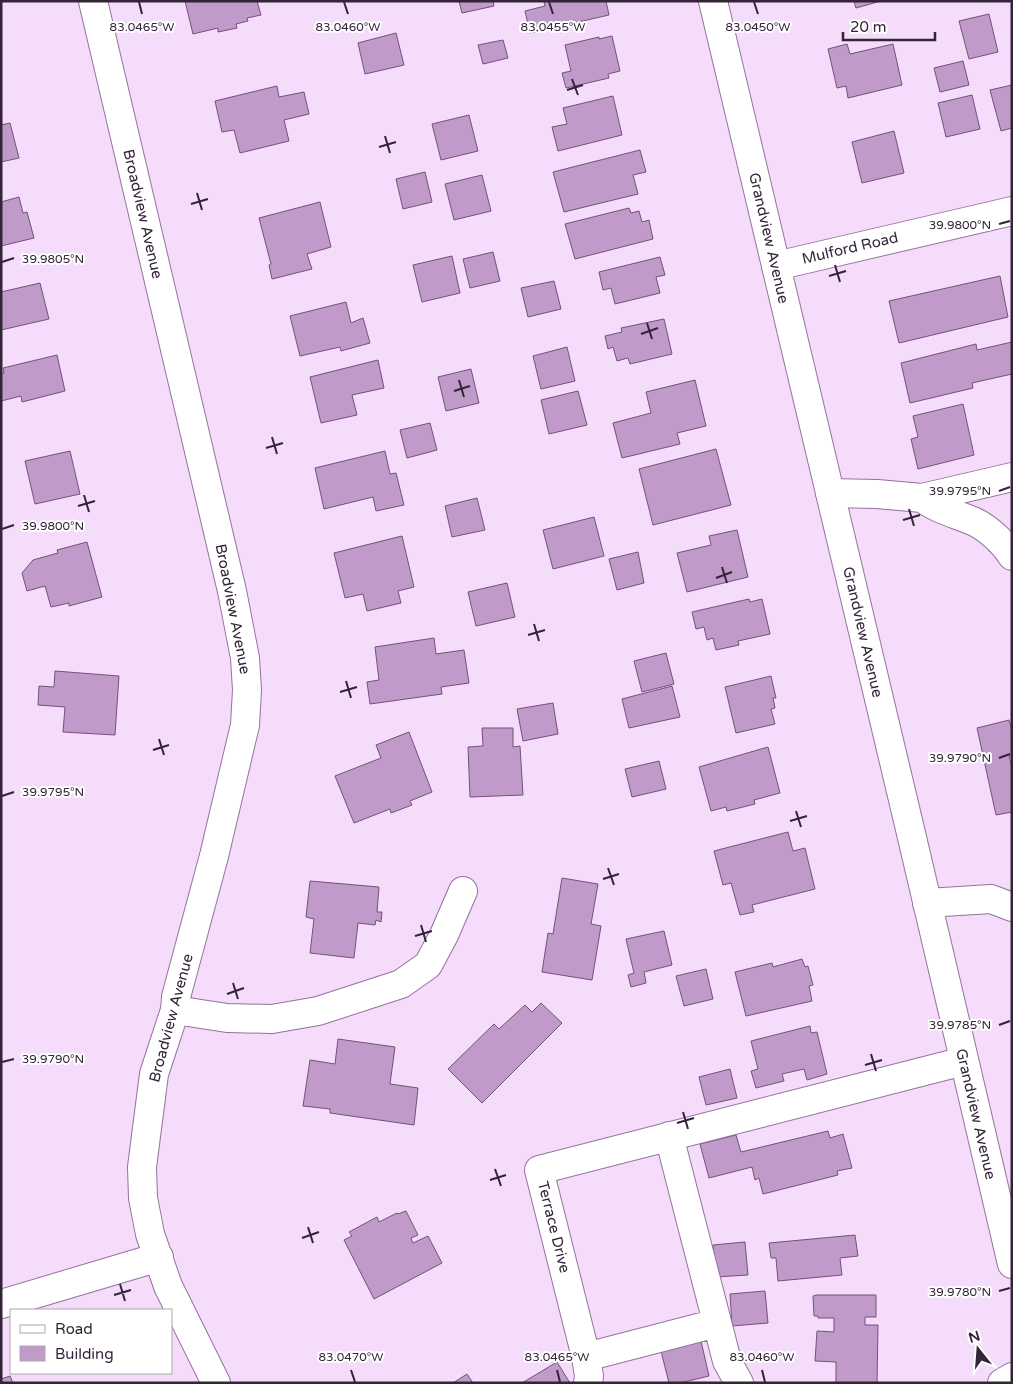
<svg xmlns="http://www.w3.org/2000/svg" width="1013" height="1384" font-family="'Varela Round',sans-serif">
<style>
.building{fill:#c09ac9;stroke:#74517c}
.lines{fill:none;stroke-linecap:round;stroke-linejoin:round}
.minor-casing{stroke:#96719e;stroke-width:30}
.major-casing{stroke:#96719e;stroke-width:30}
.minor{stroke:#fff;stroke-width:28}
.major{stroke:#fff;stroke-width:28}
.ticks{fill:none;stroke:#332437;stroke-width:2}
.labels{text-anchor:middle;stroke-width:4;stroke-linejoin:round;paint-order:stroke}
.street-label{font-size:15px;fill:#332437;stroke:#fff}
.ticks-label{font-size:12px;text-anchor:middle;fill:#332437;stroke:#fff;stroke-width:4;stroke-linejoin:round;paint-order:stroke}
</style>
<rect width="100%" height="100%" fill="#f4dcfa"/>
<path class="building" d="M185,1H257L261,15L247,18L248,21L236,24L237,28L218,32V28L193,34Z
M459,1H493L494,6L462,13Z
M544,1H606L609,15L530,33L525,11L545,6Z
M854,1H881L856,8Z
M989,14L998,52L969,59L959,21Z
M396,33L404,65L365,74L358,43Z
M612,36L620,71L608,74L609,78L566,88L562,73L571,71L565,45L599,37V39Z
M503,40L508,58L483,64L478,45Z
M847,44L850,54L893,44L902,85L848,98L846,86L837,88L828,49Z
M963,61L969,85L940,92L934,68Z
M1012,85V128L1001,131L990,90Z
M277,86L279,97L304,92L309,114L284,120L289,141L240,153L234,130L222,132L215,101Z
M972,95L980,129L946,137L938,103Z
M613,96L622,135L558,151L552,127L567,124L563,108Z
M469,115L478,151L441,160L432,124Z
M10,123L19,158L1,162V125Z
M894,131L904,173L862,183L852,142Z
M640,150L646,172L633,175L638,194L564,212L553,172Z
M425,172L432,202L403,209L396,179Z
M482,175L491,211L454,220L445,184Z
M19,197L23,213L27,212L34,238L1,246V202Z
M320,202L331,247L307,254L312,269L272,279L269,265L271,264L259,218Z
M629,208L631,213L639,211L642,222L649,220L653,239L575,259L565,224Z
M493,252L500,281L470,288L463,259Z
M452,256L460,293L422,302L413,265Z
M660,257L665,275L656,277L660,293L615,304L611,288L603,290L599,272Z
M1000,276L1008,317L899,343L889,301Z
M554,281L561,309L528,317L521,288Z
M40,283L49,319L1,330V292Z
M346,302L351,323L363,318L370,343L341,351L340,347L300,356L290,316Z
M664,319L672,354L630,364L628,358L617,361L613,347L608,349L605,336L622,332L621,328Z
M1012,342V374L972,383L973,388L910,403L901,363L976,344L977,350Z
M567,347L575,381L541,389L533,356Z
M57,355L65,391L22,402L21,396L1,401V374L4,373L3,368Z
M378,360L384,388L352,395L357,415L321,423L310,377Z
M471,369L479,403L446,411L438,377Z
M695,380L706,426L677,433L680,444L622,458L613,423L651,413L646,392Z
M578,391L587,425L549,434L541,400Z
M963,404L974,455L918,469L911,439L918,437L913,416Z
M430,423L437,450L407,458L400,430Z
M716,449L731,505L653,525L639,469Z
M70,451L80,494L35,504L25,461Z
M385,451L390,474L396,473L404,505L376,511L373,497L324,509L315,468Z
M477,498L485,530L452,537L445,506Z
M594,517L604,556L553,569L543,530Z
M737,530L748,577L687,592L677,553L711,545L709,536Z
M402,536L414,587L398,591L401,603L367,611L363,594L345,598L334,553Z
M87,542L102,597L69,606V603L51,607L45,586L27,591L22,573L33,560L58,553L57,550Z
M638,552L644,583L617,590L609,559Z
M507,583L515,617L476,626L468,592Z
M749,599L750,602L762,599L770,634L738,641L739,645L716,650L713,638L707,640L704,627L696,629L692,612Z
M434,638L436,654L464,650L469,683L441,687L442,694L370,704L367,682L379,680L375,647Z
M666,653L674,684L642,692L634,661Z
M55,671L119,676L115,735L63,732L65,707L38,705L39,686L54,687Z
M771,676L776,698H773L775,708L771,709L775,724L736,733L725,687Z
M672,686L680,717L629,728L622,699Z
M553,703L558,734L523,741L517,709Z
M1009,720L1012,731V756H1009L1012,767V812L996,815L977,728Z
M482,728H513V747L520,746L523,795L470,797L468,747L483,746Z
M409,732L432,792L410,801L412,805L391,813L390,809L354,823L335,776L381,758L376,745Z
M768,747L780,793L754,800L755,804L727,811L726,807L711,811L699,767Z
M659,761L666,789L632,797L625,769Z
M788,832L793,851L805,848L815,889L752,905L754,912L740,915L731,883L723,885L714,851Z
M562,878L598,884L591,924L601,926L592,980L542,972L548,933L553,934Z
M310,881L379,887L377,912H382L381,922L376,920L375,925L358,923L354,958L310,953L314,919L306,917Z
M664,931L672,965L644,972L646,983L631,987L628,975L634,973L626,939Z
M802,959L805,967L808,966L813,985L809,986L812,1001L746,1016L735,972L772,963L773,967Z
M706,969L713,999L684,1006L676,976Z
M541,1003L562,1023L482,1103L448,1069L494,1024L499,1029L525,1005L532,1012Z
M810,1026L811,1033L817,1032L827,1074L807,1080L804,1069L782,1074L784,1081L756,1088L751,1071L758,1069L751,1041Z
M338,1039L395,1047L390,1084L418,1088L414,1125L330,1113V1109L303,1106L310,1060L335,1064Z
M730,1069L737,1098L706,1105L699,1077Z
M828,1131L830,1138L843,1134L852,1168L837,1171L838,1175L763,1194L759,1178L755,1180L752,1167L709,1178L700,1144L736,1135L741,1152Z
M406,1211L418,1235L411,1238L413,1243L428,1236L442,1263L374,1299L344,1240L352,1236L349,1232L377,1217L379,1222L397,1213L398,1214Z
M855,1235L858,1256L840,1258L842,1275L778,1281L776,1258H771L769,1243Z
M745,1242L748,1275L716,1277L713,1245Z
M765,1291L768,1323L732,1326L730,1294Z
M817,1295H876V1317H865V1325H878L877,1383H836V1362L815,1361L817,1331L834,1332V1318H818V1316H814L813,1296Z
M701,1341L709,1376L680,1383H669L661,1351Z
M557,1362L570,1383H522Z
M467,1374L473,1383H453Z
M10,1376L13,1383H1V1379Z"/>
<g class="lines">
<defs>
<path id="minor" d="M93,1L232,591L245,658L247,690L245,725L214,856L176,997L175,1010L154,1074L142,1167L143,1198L150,1234L168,1286L216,1383
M776,266L1012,211
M830,493L877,494L922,498L1012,477
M922,498C938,510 957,514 975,522C989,529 1004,543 1012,556
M927,903L991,899L1012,907
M175,1010L227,1018L272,1019L318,1011L401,984L428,965L444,935L463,891
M669,1136L727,1361L739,1383
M1,1304L159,1257
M586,1357L717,1323
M588,1383L589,1376L586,1357L539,1170L964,1061
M1002,1383L1012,1377"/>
<path id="major" d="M713,1L910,829L1012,1264"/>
</defs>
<use href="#minor" class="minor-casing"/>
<use href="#major" class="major-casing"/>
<use href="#minor" class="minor"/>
<use href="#major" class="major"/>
</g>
<path class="ticks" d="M139,2L142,14M344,2L348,14M549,2L553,14M754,2L758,14M572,79L578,95M567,90L583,85M385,136L390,153M379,147L396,142M197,193L202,210M191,204L208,199M999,224L1010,221M2,262L14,258M835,265L840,282M829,276L846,271M647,323L652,339M641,334L658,328M459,380L464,397M454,391L470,386M272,437L277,454M266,448L283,443M999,491L1010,487M84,495L89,512M78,506L95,501M909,509L914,526M903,520L920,515M2,529L14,525M722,567L727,583M716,578L732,572M534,624L539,641M528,635L545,630M346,681L351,698M340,692L357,687M159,739L164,755M153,750L169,745M999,758L1010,754M2,796L14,792M796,811L801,827M790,821L807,816M608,868L614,885M603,879L619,874M421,925L426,942M415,936L432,931M233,983L238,999M227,994L244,988M999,1025L1010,1021M871,1054L876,1071M2,1062L14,1059M865,1065L882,1060M683,1112L688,1129M677,1123L694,1118M495,1169L501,1186M490,1180L506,1175M308,1227L313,1243M302,1238L319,1232M120,1284L125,1301M999,1291L1010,1288M114,1295L131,1290M351,1370L355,1382M557,1370L560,1382M762,1370L765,1382"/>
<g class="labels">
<g class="street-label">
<text transform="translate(143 214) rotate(77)" y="5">Broadview Avenue</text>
<text transform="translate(769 238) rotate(77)" y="5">Grandview Avenue</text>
<text transform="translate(850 248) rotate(-13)" y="5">Mulford Road</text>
<text transform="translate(233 609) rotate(79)" y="5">Broadview Avenue</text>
<text transform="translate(863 632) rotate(77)" y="5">Grandview Avenue</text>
<text transform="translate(171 1018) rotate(-75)" y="5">Broadview Avenue</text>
<text transform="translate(976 1114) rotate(77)" y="5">Grandview Avenue</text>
<text transform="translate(554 1227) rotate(76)" y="5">Terrace Drive</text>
</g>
</g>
<g class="ticks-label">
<text x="758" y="31">83.0450°W</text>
<text x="142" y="31">83.0465°W</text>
<text x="348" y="31">83.0460°W</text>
<text x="553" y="31">83.0455°W</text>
<text x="960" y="229">39.9800°N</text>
<text x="53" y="263">39.9805°N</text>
<text x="960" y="495">39.9795°N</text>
<text x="53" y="530">39.9800°N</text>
<text x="960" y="762">39.9790°N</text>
<text x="53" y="796">39.9795°N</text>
<text x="960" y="1029">39.9785°N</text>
<text x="53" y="1063">39.9790°N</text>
<text x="960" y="1296">39.9780°N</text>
<text x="351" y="1361">83.0470°W</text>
<text x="557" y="1361">83.0465°W</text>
<text x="762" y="1361">83.0460°W</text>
</g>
<rect width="1013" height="1384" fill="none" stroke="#332437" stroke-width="5"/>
<rect x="10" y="1309" width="162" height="65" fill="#ffffff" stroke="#ada7af"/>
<rect x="20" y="1325" width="25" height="8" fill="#ffffff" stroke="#ada7af"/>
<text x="55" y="1334" font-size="15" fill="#332437">Road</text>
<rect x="20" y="1346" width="25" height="15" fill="#c09ac9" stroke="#ada7af"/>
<text x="55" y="1359" font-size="15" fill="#332437">Building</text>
<g transform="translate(978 1349) rotate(343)" stroke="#ffffff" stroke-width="4" paint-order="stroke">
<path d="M0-4L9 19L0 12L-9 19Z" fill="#332437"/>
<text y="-8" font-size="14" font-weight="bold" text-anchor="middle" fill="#332437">N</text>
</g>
<path d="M843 32v8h92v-8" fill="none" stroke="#332437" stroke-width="2.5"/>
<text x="850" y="32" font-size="15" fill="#332437" stroke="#ffffff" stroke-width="4" paint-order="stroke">20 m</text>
</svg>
